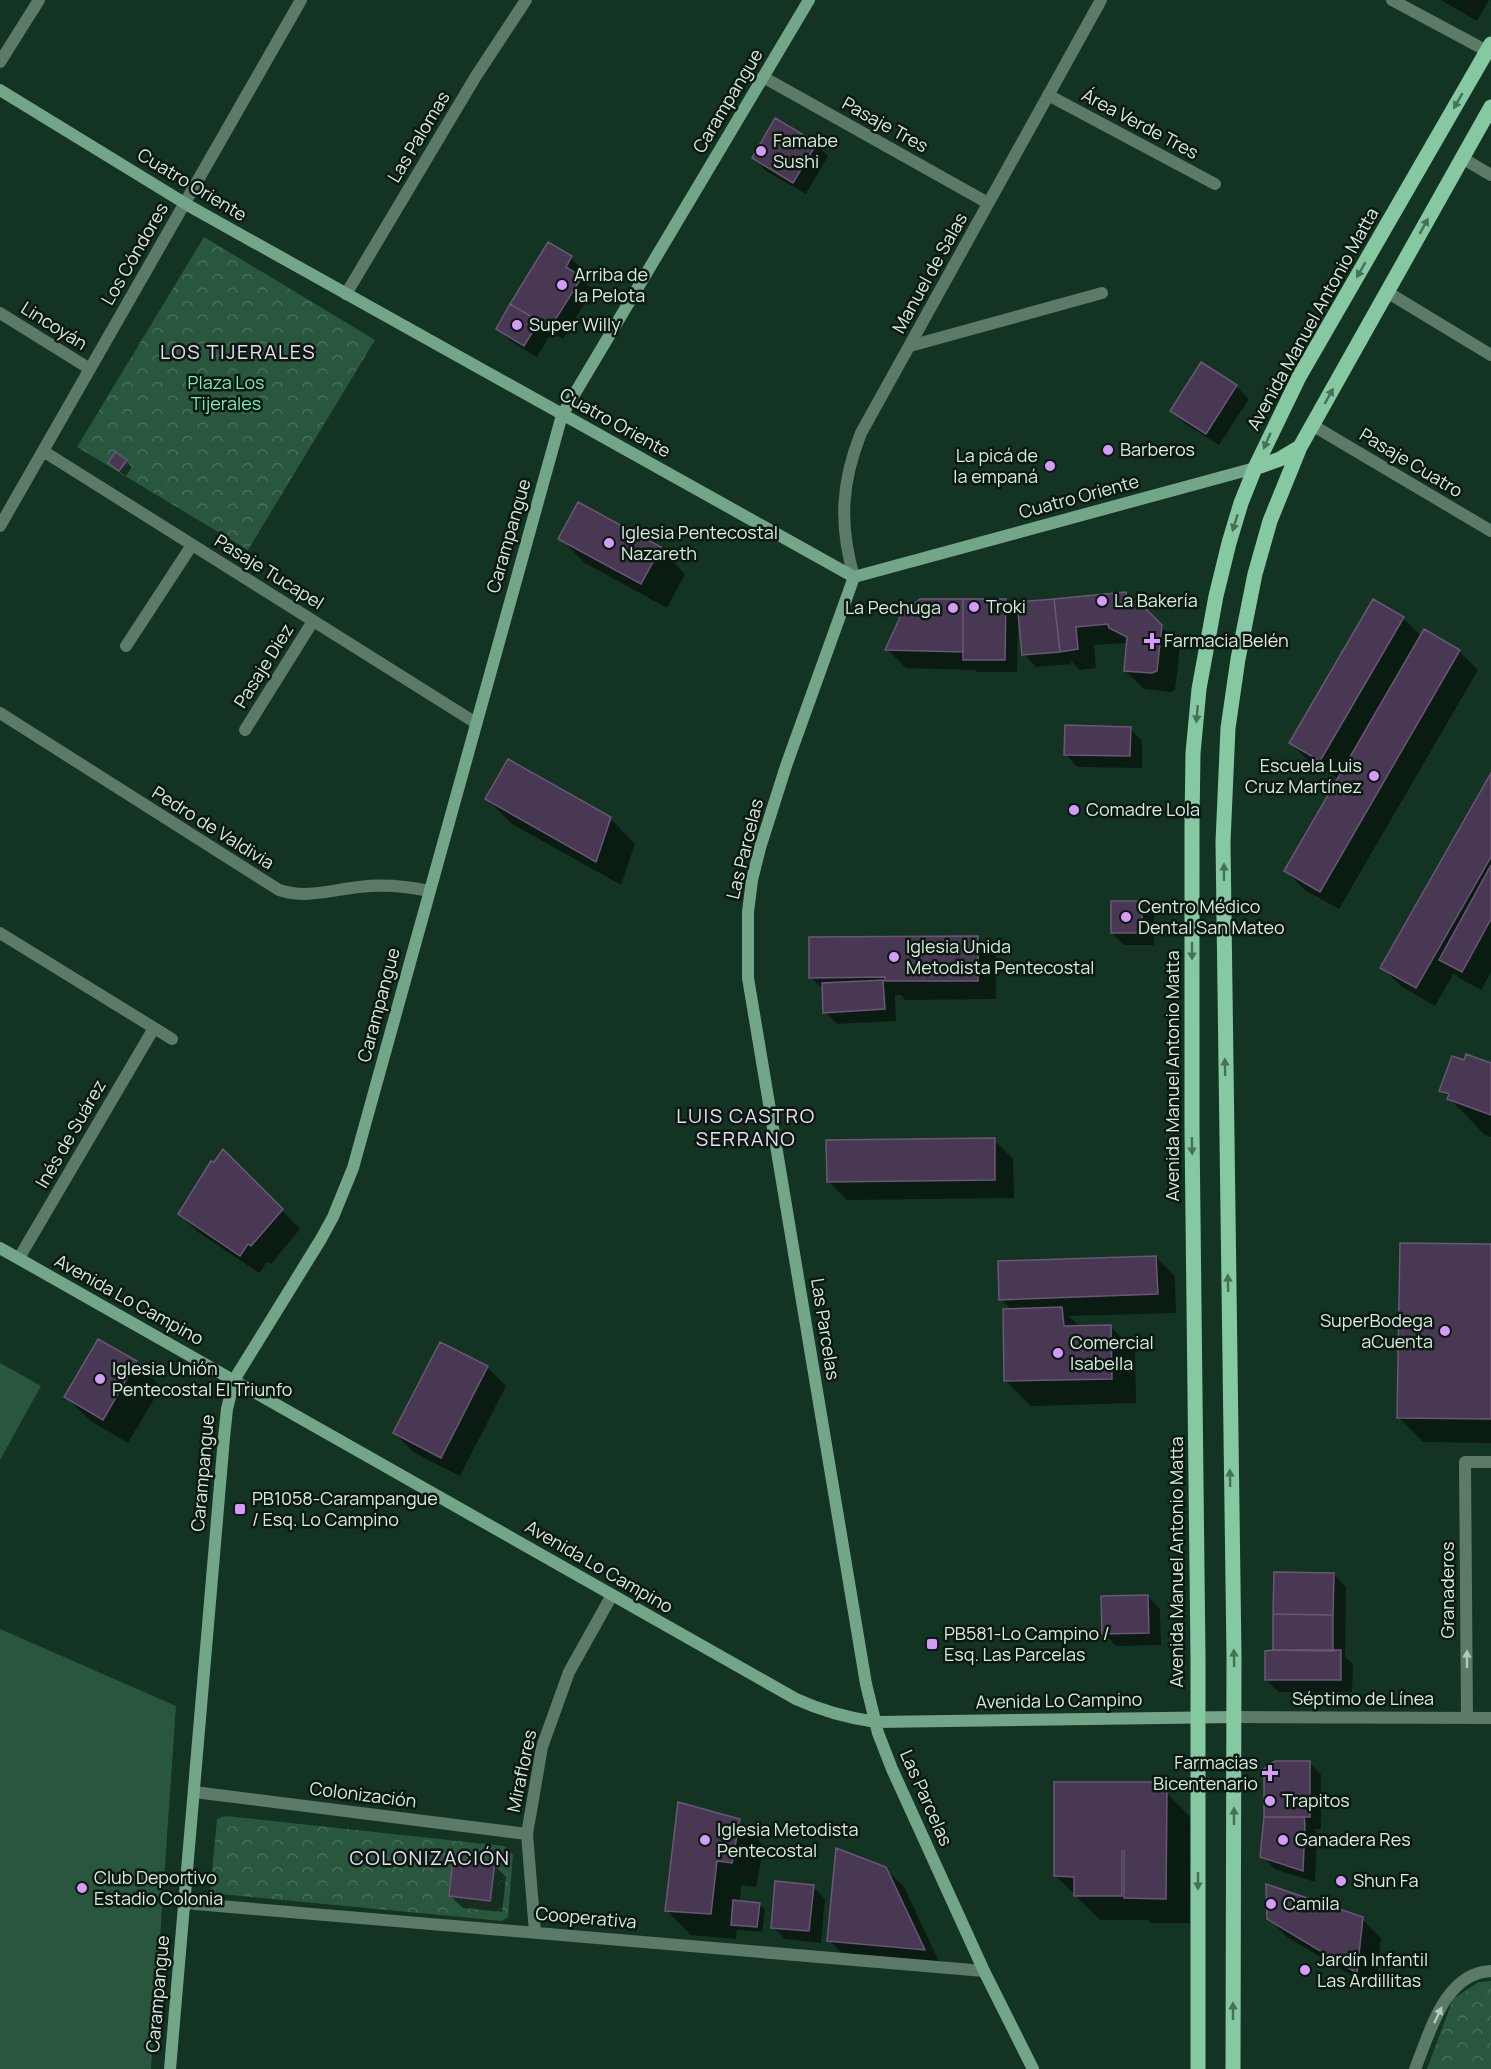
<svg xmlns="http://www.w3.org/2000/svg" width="1491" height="2069" font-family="Manrope,sans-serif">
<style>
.grass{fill:#28573e}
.forest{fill:url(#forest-crowns)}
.shadow{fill:#0007}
.building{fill:#483853;stroke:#695774;stroke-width:1.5}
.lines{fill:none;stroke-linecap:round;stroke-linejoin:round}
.street{stroke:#5b7a67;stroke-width:12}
.secondary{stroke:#73a688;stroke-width:12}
.primary{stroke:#85c8a1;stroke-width:15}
.oneway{fill:#487059}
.oneway2{fill:#b3c9bb}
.poi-dot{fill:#d69bfa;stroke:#0b1911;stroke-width:2}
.labels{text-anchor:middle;stroke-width:5;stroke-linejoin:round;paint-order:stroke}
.street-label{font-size:18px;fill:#d9ebdf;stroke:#0b1911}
.poi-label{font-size:18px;fill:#d9ebdf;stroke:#0b1911;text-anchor:start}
.park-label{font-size:18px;fill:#7debaf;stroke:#0b1911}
.neighbourhood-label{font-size:20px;letter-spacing:1.5px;fill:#ebdbf5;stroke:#0b1911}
</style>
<defs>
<pattern id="forest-crowns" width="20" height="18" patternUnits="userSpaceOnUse" patternTransform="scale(1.5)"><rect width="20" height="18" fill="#28573e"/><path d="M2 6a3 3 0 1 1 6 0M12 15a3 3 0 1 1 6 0" fill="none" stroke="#476f59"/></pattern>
</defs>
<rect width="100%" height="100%" fill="#143423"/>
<path class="grass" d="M0,1363L41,1386L0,1460Z
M0,1629L176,1706L151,2069H0Z"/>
<path class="forest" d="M204,237L375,340L248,550L77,447Z
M226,1816L504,1846L513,1855L508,1917L502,1921L210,1893L217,1819Z
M1491,1981V2069H1427L1453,1999L1479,1982Z"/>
<path class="shadow" d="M1441,0H1489L1477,21Z
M816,144L828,156L806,194L766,171L754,158Z
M571,258L583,270L579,277L593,290L563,339L552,332L537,357L510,341L498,329Z
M1202,364L1236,386L1249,399L1219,445L1184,423L1172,411Z
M126,461L132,467L126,476L115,468Z
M578,504L660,549L685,574L667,608L585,563L560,538Z
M1126,594L1135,603H1137L1180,646L1175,690L1171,692L1144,689L1125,671L1127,644L1126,643L1094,645L1096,668L1080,670L1071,661V664L1036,667L1024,654L1020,617L1018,618L1017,672H977L975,670L906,668L887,649L1005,600L1020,615Z
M1403,618L1422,637L1459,651L1478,670L1339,909L1305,890L1286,871L1339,779L1309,761L1290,743Z
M1130,728L1142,741V768L1078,767L1065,754Z
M1491,776V972L1481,990L1459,978L1454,973L1435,1006L1401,986L1382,967Z
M487,799L610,818L635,844L621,885L512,824Z
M1141,903L1154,915V945H1124L1112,933Z
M978,937L996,956V999L905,1000L901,995H895L896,1021L837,1024L825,1012L823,990L811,977Z
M1465,1062L1491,1064V1137L1485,1135L1441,1090Z
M994,1140L1013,1159L1014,1198L847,1200L828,1181Z
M223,1151L300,1229L271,1264L267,1262L259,1273L198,1232L179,1213Z
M1491,1246V1443L1423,1442L1398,1417Z
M1156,1257L1175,1276L1176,1313L1069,1316L1080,1327L1110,1326L1135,1351L1136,1403L1031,1406L1006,1381L1012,1310L1001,1299Z
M136,1362L161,1387L128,1443L91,1421L66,1397Z
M487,1367L506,1386L460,1476L413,1452L395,1433Z
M1333,1574L1346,1587L1345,1657L1353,1664L1352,1692H1279L1266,1680L1274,1652Z
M1148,1596L1160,1609L1161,1645L1116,1646L1104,1633Z
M1309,1762L1321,1775V1829H1315L1317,1836L1315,1882L1275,1869L1262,1856Z
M1157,1783L1191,1818L1190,1923H1151L1148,1920H1100L1056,1876Z
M739,1821L764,1846L756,1887L741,1885L740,1902L759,1904L765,1910L762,1932L737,1930L736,1939L691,1935L666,1910Z
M494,1865L506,1877L502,1912L463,1908L450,1896Z
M885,1868L904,1887L942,1968L848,1959L829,1940Z
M813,1887L825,1899L821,1943L785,1939L773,1927Z
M1268,1918L1362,1919L1381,1938L1376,1990L1287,1937Z"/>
<path class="building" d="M775,118L817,143L793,183L752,158Z
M548,242L572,256L566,267L582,277L550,328L510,304Z
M510,304L539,321L524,346L496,329Z
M1201,362L1237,385L1206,434L1170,411Z
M115,452L127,460L119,471L108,463Z
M578,502L661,547L641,584L558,539Z
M1126,592L1127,602L1138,601L1162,625L1157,671L1152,673L1124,671L1127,637L1109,628L1108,624L1076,627L1078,649L1060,652L1054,599Z
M920,599H963V652L885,650L902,613Z
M963,599H1006L1005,660H963Z
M1054,599L1060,652L1022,655L1017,602Z
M1373,599L1404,617L1320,761L1289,743Z
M1424,629L1460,650L1320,892L1284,871Z
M1065,725L1131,727L1130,756L1064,755Z
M508,759L611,817L596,862L485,799Z
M1491,773V857L1416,988L1380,968Z
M1491,865V919L1462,972L1439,960Z
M1111,901H1142V933H1111Z
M978,936V981H885V977L809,978V937Z
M883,980L885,1009L823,1013L822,983Z
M1466,1054L1491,1063V1115L1447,1099L1449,1094L1439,1091L1452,1056L1464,1060Z
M995,1138V1180L827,1182L826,1140Z
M223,1149L283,1209L251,1246L248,1244L240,1256L178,1214L211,1161L214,1162Z
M1400,1243L1491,1244V1419L1397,1418Z
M1156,1256L1158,1294L999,1300L998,1261Z
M1062,1307L1064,1326L1111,1325L1112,1379L1004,1381L1003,1309Z
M98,1339L137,1361L103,1420L64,1397Z
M440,1342L488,1366L441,1458L393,1433Z
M1274,1572L1334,1573L1333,1615L1273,1614Z
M1148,1595L1149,1633L1102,1634L1101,1596Z
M1273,1614L1333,1615V1651L1273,1650Z
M1273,1650H1341V1680H1265V1651Z
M1275,1761H1310V1817H1264V1769Z
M1054,1782H1158L1167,1791L1166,1899L1124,1898V1851H1122V1896H1074V1877L1054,1876Z
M678,1802L740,1819L732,1863L717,1861L711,1914L665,1911Z
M1264,1817H1304L1305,1823L1303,1871L1260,1857Z
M836,1848L886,1867L925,1950L827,1941Z
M453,1859L495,1863L490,1901L449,1896Z
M775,1881L814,1885L809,1931L771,1928Z
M1266,1884L1363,1917L1357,1973L1267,1919Z
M733,1900L760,1903L757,1927L731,1925Z"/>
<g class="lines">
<path class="street" d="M1392,0L1487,51
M0,62L39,0
M763,77L988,203
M1048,95L1215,184
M1462,158L1491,175
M1387,292L1491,355
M346,294L476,76L526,0
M0,313L90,369
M910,346L1102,293
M1312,425L1491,531
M43,451L476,723
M0,526L301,0
M854,577C839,525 841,483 861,433L1101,0
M126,646L192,545
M0,713L279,890C307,899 331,890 359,887C383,884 406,886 429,891
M245,730L313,621
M0,933L172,1039
M19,1258L154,1028
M1234,1717L1491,1718
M1467,1718L1465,1462H1491
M194,1792L527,1834
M184,1903L984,1971
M535,1932L527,1834L542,1747L569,1672L612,1595
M1415,2069C1430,2033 1444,1973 1491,1971"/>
<path class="secondary" d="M0,90L191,207L854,577L1255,468
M854,577L786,766L760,848L752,880L748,912V978L866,1684L878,1733L892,1769L984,1971L1033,2069
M0,1248L796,1699C822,1711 848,1718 876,1722L1234,1717
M170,2069L224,1438L227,1409L234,1380L321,1239L333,1217L353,1168L562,415L809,0"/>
<path class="primary" d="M1255,468L1280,459L1300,447
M1198,2069V1658L1192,1129V823L1193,753L1199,689L1216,596L1229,543L1241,503L1255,468L1299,377L1491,44
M1233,2069L1234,1657L1223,842L1228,728L1238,659L1255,574L1270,521L1300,447L1491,107"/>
</g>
<defs><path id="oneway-solid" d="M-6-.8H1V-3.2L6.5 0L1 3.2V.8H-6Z" transform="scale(1.5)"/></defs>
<g class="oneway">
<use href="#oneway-solid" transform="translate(1458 101) rotate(120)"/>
<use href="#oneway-solid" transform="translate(1424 226) rotate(-61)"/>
<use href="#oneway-solid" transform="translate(1361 270) rotate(120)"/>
<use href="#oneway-solid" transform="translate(1329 396) rotate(-61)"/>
<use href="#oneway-solid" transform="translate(1267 441) rotate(114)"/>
<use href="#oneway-solid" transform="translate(1235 523) rotate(107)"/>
<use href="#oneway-solid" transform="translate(1197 714) rotate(95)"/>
<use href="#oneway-solid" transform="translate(1224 872) rotate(-90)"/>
<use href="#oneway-solid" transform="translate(1192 951) rotate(90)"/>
<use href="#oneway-solid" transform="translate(1225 1067) rotate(-91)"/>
<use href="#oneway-solid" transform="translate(1192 1146) rotate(89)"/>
<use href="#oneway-solid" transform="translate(1228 1283) rotate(-91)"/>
<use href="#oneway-solid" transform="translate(1230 1478) rotate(-91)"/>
<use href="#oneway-solid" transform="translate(1234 1658) rotate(-91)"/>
<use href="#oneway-solid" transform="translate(1234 1816) rotate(-90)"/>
<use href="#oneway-solid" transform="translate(1198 1881) rotate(90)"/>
<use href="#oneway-solid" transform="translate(1233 2011) rotate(-90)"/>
</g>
<g class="oneway2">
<use href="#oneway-solid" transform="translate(1467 1659) rotate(-90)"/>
<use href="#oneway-solid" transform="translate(1438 2015) rotate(-65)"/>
</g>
<g class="poi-dot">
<circle cx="761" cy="151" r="6"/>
<circle cx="562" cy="285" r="6"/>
<circle cx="517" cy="325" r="6"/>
<circle cx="1108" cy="450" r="6"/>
<circle cx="1050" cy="466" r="6"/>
<circle cx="609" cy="543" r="6"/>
<circle cx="1102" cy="601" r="6"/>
<circle cx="974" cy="607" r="6"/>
<circle cx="953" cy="608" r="6"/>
<path d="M1149 632h6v6h6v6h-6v6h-6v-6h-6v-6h6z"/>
<circle cx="1374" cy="776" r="6"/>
<circle cx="1074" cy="810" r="6"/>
<circle cx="1126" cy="917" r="6"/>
<circle cx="894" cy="957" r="6"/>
<circle cx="1445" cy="1331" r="6"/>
<circle cx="1058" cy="1353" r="6"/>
<circle cx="100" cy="1379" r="6"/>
<rect x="234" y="1503" width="12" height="12" rx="3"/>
<rect x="926" y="1638" width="12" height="12" rx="3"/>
<path d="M1267 1764h6v6h6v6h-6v6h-6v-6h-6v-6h6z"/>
<circle cx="1270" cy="1801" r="6"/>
<circle cx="705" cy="1840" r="6"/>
<circle cx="1283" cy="1840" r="6"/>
<circle cx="1341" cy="1881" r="6"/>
<circle cx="82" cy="1888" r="6"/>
<circle cx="1271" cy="1904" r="6"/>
<circle cx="1305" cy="1970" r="6"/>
</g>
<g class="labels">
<g class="street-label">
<text transform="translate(728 101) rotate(-59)" y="6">Carampangue</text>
<text transform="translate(1140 124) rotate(28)" y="6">Área Verde Tres</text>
<text transform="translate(885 125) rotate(29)" y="6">Pasaje Tres</text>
<text transform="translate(419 137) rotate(-59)" y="6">Las Palomas</text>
<text transform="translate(192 185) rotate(31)" y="6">Cuatro Oriente</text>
<text transform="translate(135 254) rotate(-60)" y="6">Los Cóndores</text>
<text transform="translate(930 273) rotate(-61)" y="6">Manuel de Salas</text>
<text transform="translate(1313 319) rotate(-61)" y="6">Avenida Manuel Antonio Matta</text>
<text transform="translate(54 326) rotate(32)" y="6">Lincoyán</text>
<text transform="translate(615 423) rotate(29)" y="6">Cuatro Oriente</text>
<text transform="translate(1411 463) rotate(31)" y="6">Pasaje Cuatro</text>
<text transform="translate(1079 497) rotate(-15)" y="6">Cuatro Oriente</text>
<text transform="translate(509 536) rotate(-74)" y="6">Carampangue</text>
<text transform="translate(269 572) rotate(32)" y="6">Pasaje Tucapel</text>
<text transform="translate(264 666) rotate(-58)" y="6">Pasaje Diez</text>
<text transform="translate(213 828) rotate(32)" y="6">Pedro de Valdivia</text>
<text transform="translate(745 849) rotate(-76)" y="6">Las Parcelas</text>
<text transform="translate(379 1005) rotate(-75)" y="6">Carampangue</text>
<text transform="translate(1173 1076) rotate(-90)" y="6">Avenida Manuel Antonio Matta</text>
<text transform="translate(71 1134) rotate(-60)" y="6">Inés de Suárez</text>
<text transform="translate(129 1300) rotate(29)" y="6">Avenida Lo Campino</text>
<text transform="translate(825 1329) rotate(81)" y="6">Las Parcelas</text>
<text transform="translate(203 1473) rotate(-85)" y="6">Carampangue</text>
<text transform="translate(1177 1562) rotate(-90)" y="6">Avenida Manuel Antonio Matta</text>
<text transform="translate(599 1567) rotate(30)" y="6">Avenida Lo Campino</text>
<text transform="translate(1448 1590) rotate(-90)" y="6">Granaderos</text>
<text x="1363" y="1705">Séptimo de Línea</text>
<text transform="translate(1059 1701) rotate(-1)" y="6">Avenida Lo Campino</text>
<text transform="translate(522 1771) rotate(-78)" y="6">Miraflores</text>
<text transform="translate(363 1795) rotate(7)" y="6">Colonización</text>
<text transform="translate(926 1798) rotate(66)" y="6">Las Parcelas</text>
<text transform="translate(586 1918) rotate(5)" y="6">Cooperativa</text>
<text transform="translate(158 1994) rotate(-85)" y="6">Carampangue</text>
</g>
<g class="poi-label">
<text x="773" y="147">Famabe<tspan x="773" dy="21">Sushi</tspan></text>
<text x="574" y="281">Arriba de<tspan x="574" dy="21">la Pelota</tspan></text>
<text x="529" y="331">Super Willy</text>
<text x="1120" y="456">Barberos</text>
<text x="1038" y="462" text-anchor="end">La picá de<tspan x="1038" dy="21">la empaná</tspan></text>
<text x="621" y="539">Iglesia Pentecostal<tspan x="621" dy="21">Nazareth</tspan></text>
<text x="1114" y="607">La Bakería</text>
<text x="986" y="613">Troki</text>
<text x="941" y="614" text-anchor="end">La Pechuga</text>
<text x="1164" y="647">Farmacia Belén</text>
<text x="1362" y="772" text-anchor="end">Escuela Luis<tspan x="1362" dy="21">Cruz Martínez</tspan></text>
<text x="1086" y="816">Comadre Lola</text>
<text x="1138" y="913">Centro Médico<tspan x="1138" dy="21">Dental San Mateo</tspan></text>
<text x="906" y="953">Iglesia Unida<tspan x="906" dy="21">Metodista Pentecostal</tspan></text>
<text x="1433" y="1327" text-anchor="end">SuperBodega<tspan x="1433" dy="21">aCuenta</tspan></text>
<text x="1070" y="1349">Comercial<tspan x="1070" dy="21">Isabella</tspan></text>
<text x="112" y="1375">Iglesia Unión<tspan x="112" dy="21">Pentecostal El Triunfo</tspan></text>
<text x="252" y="1505">PB1058-Carampangue<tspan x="252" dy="21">/ Esq. Lo Campino</tspan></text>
<text x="944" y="1640">PB581-Lo Campino /<tspan x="944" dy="21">Esq. Las Parcelas</tspan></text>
<text x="1258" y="1769" text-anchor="end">Farmacias<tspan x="1258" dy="21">Bicentenario</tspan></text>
<text x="1282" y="1807">Trapitos</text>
<text x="717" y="1836">Iglesia Metodista<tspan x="717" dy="21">Pentecostal</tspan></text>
<text x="1295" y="1846">Ganadera Res</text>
<text x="94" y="1884">Club Deportivo<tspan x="94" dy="21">Estadio Colonia</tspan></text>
<text x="1353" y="1887">Shun Fa</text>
<text x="1283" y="1910">Camila</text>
<text x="1317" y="1966">Jardín Infantil<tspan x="1317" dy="21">Las Ardillitas</tspan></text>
</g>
<g class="park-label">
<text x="226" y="389">Plaza Los<tspan x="226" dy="21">Tijerales</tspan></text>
</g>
<g class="neighbourhood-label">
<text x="238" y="359">LOS TIJERALES</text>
<text x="746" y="1123">LUIS CASTRO<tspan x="746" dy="23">SERRANO</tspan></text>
<text x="430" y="1865">COLONIZACIÓN</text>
</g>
</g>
</svg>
